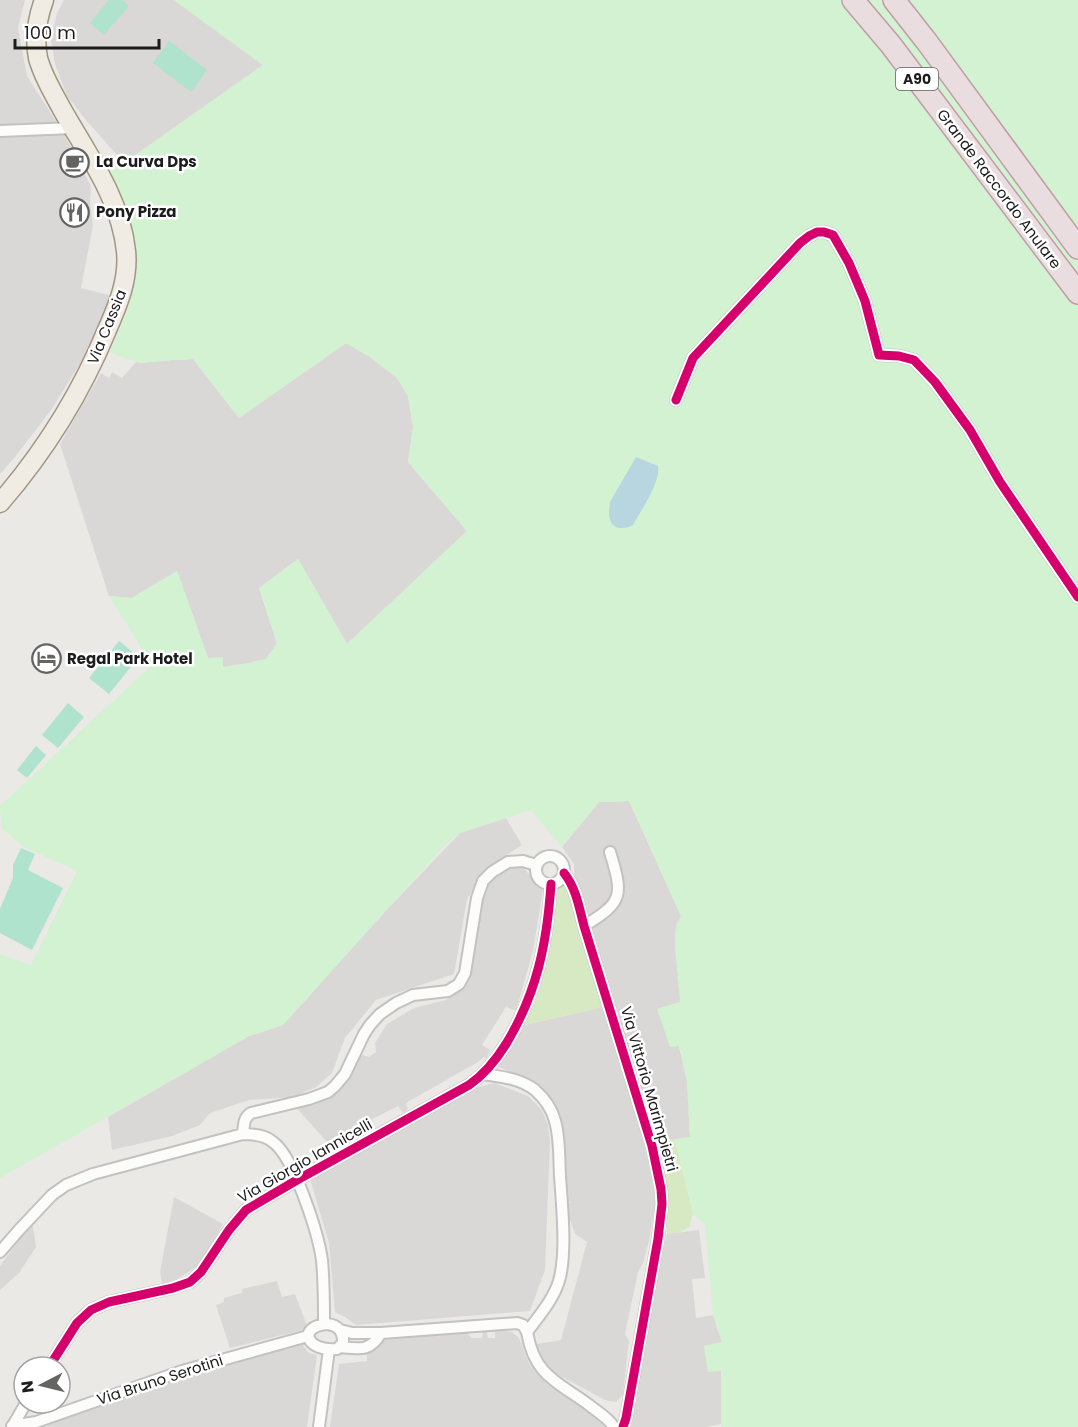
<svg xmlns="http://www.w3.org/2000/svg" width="1078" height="1427" font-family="Poppins,sans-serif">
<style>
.residential{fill:#dad8d6}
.religious{fill:#d9d8d6}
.grass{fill:#d7e9c3}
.park{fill:#d2f2d2}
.pitch{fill:#b0e3cd}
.water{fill:#b7d6df}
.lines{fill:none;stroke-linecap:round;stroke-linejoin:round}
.minor-casing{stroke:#c3c2c1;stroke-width:14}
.primary-casing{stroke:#a19681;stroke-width:21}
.motorway-casing{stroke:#c09da6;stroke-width:24}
.minor{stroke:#fcfcfb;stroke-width:10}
.primary{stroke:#f0ebe3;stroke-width:18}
.motorway{stroke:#e9dddf;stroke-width:21}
.cycleway-casing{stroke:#fff;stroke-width:13}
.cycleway{stroke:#d6006c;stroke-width:9}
.labels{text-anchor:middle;stroke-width:5;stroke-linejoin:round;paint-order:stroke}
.shield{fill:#fff;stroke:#606060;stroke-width:1.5}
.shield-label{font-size:14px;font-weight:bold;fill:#1c1c1c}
.poi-label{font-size:15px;font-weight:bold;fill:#1c1c1c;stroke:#fff;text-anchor:start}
.street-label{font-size:15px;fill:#1c1c1c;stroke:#fff}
</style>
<rect width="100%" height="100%" fill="#ebe9e5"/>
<path class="residential" d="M0,0H25L18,28L27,76L63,132L91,186L90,203L93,225L81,288L113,296L93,343L51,410L15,457L0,474Z
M64,0H174L263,65L124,163L85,119L67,96L55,64L51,40L57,13Z
M346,343L370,357L397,378L408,396L413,427L408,462L467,531L347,644L298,559L259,588L277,644L266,659L249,663L223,667L208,658L177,571L132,598L109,596L60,444L101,373L109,378L112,372L122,378L136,362L141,363L172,360L193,359L239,418Z
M629,801L681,916L676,926L675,947L681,1002L657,1009L679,1046L687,1081L690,1137L658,1142L590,928L609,918L618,907L621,897L614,876L612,893L606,907L588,917L574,875V864L562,847L599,802Z
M506,818L522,845L491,865L478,882L467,899L454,974L376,1000L345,1038L332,1073L316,1087L293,1097L249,1100L210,1113L200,1125L172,1136L112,1150L108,1117L249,1036L283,1025L380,917L460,833Z
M519,863L543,890L533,951L516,1011L506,1007L482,1045L490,1050L487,1058L484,1057L478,1062L406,1103L408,1109L403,1113L398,1106L327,1142L293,1104L314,1101L335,1093L343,1086L358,1062L359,1054L369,1057L376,1052L375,1043L387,1024L414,1008L446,1000L460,989L483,891L491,879Z
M603,1007L643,1139L656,1200L649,1241L643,1263L638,1272L625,1334L629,1341L623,1395L616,1402L605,1400L553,1372L543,1360L537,1344L561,1340L587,1242L575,1234L566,1208L570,1202L564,1193L562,1124L557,1113L544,1091L527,1079L497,1066L524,1025Z
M494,1083L528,1096L542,1110L548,1125L550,1141L545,1270L530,1311L356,1325L345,1317L335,1312L329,1243L310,1179L479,1087Z
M174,1197L223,1224L200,1264L176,1280L162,1283L160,1272Z
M699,1230L705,1278L692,1279L696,1318L713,1315L722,1342L705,1346L721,1370V1424L706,1427H631L643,1335L648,1334L647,1326L651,1291L655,1290L654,1282L667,1234Z
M277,1281L282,1297L295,1294L307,1326L302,1330L230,1348L216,1305L224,1302V1298L242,1293V1289Z
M495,1329L512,1332L519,1338L529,1364L538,1375L547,1384L597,1417L604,1427H330L339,1364L367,1361V1351L381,1338L466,1331L471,1338H482L483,1331H487L488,1338H495Z
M301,1343L309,1353L317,1355L307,1427H47L46,1421L157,1385Z"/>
<path class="religious" d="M19,37L20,84L0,85V50Z
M184,373L192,377L205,396L190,407L196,415L181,424L178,420L164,428L141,391L153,387L152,379Z
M32,1222L36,1247L19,1273L0,1290V1266Z"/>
<path class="grass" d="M564,884L568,891L603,1007L524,1025L536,999L548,955L559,885Z
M675,1140L693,1214L689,1227L681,1232L667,1234C667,1203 665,1172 657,1142Z"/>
<path class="park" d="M174,0H1078V1427H721V1371L708,1372L704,1346L722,1342L713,1315L705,1225L693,1214L675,1140L690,1137L687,1081L679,1046L670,1047L657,1009L680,1002L675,947L676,926L681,916L629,801L599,802L562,847L531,810L460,833L446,844L283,1025L249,1036L0,1178V954L31,965L77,871L24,847L1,828L0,806L152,665L109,596L132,598L177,571L208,658L223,657V667L249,663L266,659L277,643L259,588L298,559L347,644L467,531L408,462L413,427L408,396L397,378L370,357L346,343L239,418L193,359L172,360L141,363L118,356L110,352C121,327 134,300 136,272C138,237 124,199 108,169L124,163L263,65Z"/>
<path class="pitch" d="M109,0H122L129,6L104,35L90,23Z
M169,41L207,70L191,92L153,63Z
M119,641L139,657L109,694L89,678Z
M68,703L84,717L58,748L42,735Z
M36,746L46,755L27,778L17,770Z
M21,848L35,854L28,870L63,888L32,950L0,933V909L13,878V865Z"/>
<path class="water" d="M636,457L658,466C661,482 641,510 633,525C627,529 615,530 611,522C608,517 609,508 610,502Z"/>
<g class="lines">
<defs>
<path id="minor" d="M0,131L73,128
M676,400L693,358L800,243L809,236L817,232H824L833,235L849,263L865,301L879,355L899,356L914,360L935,382L970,430L1000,482L1078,597
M536 870a14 14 0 1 1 28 0a14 14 0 1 1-28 0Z
M564,873C576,888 579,907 584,926L652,1146L661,1189L662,1204L658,1239L626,1418L623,1427
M584,926C624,902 623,895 610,852
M483,1074C501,1077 520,1078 535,1090C544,1098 552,1109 555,1121C560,1138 559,1158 560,1176C562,1206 567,1253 559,1281C553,1300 539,1316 527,1332C535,1379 560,1382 593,1408C601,1414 609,1419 614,1427
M243,1134C244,1126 243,1118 251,1113L309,1099L328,1092L335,1086L345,1074L364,1034L370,1025L380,1014L396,1003L413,995L448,991L459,984L465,973L477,898L483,881L492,872L508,862L523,861L536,865
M0,1252L19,1230L52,1195L66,1185L93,1174L243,1134C254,1134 265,1135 273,1142C294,1157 318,1233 322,1260C324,1281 324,1302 324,1324
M327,1324C338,1325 344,1332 343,1343L337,1349C307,1352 296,1327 327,1324Z
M381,1333L517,1323L523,1325L527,1332
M340,1347C360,1349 370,1352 381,1333H352L340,1330
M49,1367L77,1323L91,1310L109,1302L173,1288L190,1282L201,1272L229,1230L246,1210L297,1180L469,1085C485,1074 496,1060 506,1044C537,993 547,943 551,884
M12,1426L36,1422L182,1371L308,1336
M12,1427L26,1403
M319,1427L329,1349"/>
<path id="primary" d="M0,503C45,451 81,393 107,330C118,305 129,279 126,251C121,200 88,155 63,111C54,94 43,77 38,58C34,38 37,19 44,0"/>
<path id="motorway" d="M853,0L891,45L1078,293
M894,0L927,42L1078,248"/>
</defs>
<use href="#minor" class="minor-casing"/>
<use href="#primary" class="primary-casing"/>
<use href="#motorway" class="motorway-casing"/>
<use href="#minor" class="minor"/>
<use href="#primary" class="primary"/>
<use href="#motorway" class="motorway"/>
<defs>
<path id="cycleway" d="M676,400L693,358L800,243L809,236L817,232H824L833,235L849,263L865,301L879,355L899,356L914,360L935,382L970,430L1000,482L1078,597
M564,873C576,888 579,907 584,926L652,1146L661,1189L662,1204L658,1239L626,1418L623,1427
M49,1367L77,1323L91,1310L109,1302L173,1288L190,1282L201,1272L229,1230L246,1210L297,1180L469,1085C485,1074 496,1060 506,1044C537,993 547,943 551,884"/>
</defs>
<use href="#cycleway" class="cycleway-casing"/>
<use href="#cycleway" class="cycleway"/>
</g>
<defs>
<symbol id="cafe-ring" viewBox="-11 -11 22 22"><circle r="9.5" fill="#fff" stroke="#646462" stroke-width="1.5"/><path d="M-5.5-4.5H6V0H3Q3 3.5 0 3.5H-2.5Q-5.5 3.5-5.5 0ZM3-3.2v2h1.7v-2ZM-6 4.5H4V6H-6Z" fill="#646462"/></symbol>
<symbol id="restaurant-ring" viewBox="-11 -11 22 22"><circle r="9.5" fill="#fff" stroke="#646462" stroke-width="1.5"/><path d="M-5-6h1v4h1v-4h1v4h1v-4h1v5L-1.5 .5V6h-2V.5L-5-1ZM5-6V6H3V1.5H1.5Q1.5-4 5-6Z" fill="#646462"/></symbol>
<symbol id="hotel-ring" viewBox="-11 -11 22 22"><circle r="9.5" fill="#fff" stroke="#646462" stroke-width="1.5"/><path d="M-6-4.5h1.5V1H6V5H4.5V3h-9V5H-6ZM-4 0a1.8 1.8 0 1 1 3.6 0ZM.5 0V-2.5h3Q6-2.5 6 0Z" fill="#646462"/></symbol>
</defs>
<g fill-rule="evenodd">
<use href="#cafe-ring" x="58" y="146" width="33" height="33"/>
<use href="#restaurant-ring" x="58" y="196" width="33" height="33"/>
<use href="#hotel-ring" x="30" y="642" width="33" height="33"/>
</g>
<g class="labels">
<rect class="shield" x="896" y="68" width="42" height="22" rx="4.5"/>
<g class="shield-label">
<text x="917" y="84">A90</text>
</g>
<g class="poi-label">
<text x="96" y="167">La Curva Dps</text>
<text x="96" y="217">Pony Pizza</text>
<text x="67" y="664">Regal Park Hotel</text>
</g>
<g class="street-label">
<text transform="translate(999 189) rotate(53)" y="5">Grande Raccordo Anulare</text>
<text transform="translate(107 327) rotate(-68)" y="5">Via Cassia</text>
<text transform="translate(649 1089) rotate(74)" y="5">Via Vittorio Marimpietri</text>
<text transform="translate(305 1161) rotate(-30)" y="5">Via Giorgio Iannicelli</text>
<text transform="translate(160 1380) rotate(-18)" y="5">Via Bruno Serotini</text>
</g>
</g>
<g transform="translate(42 1385) rotate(263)"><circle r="28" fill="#ffffff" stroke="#a4a4a4" stroke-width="1.5"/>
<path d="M0-4.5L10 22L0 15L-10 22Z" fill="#646462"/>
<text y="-9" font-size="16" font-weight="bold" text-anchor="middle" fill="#1c1c1c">N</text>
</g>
<path d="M15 39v9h144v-9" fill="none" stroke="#1c1c1c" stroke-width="3"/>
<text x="24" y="39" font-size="18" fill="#1c1c1c" stroke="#ffffff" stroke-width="4.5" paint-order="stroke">100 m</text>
</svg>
